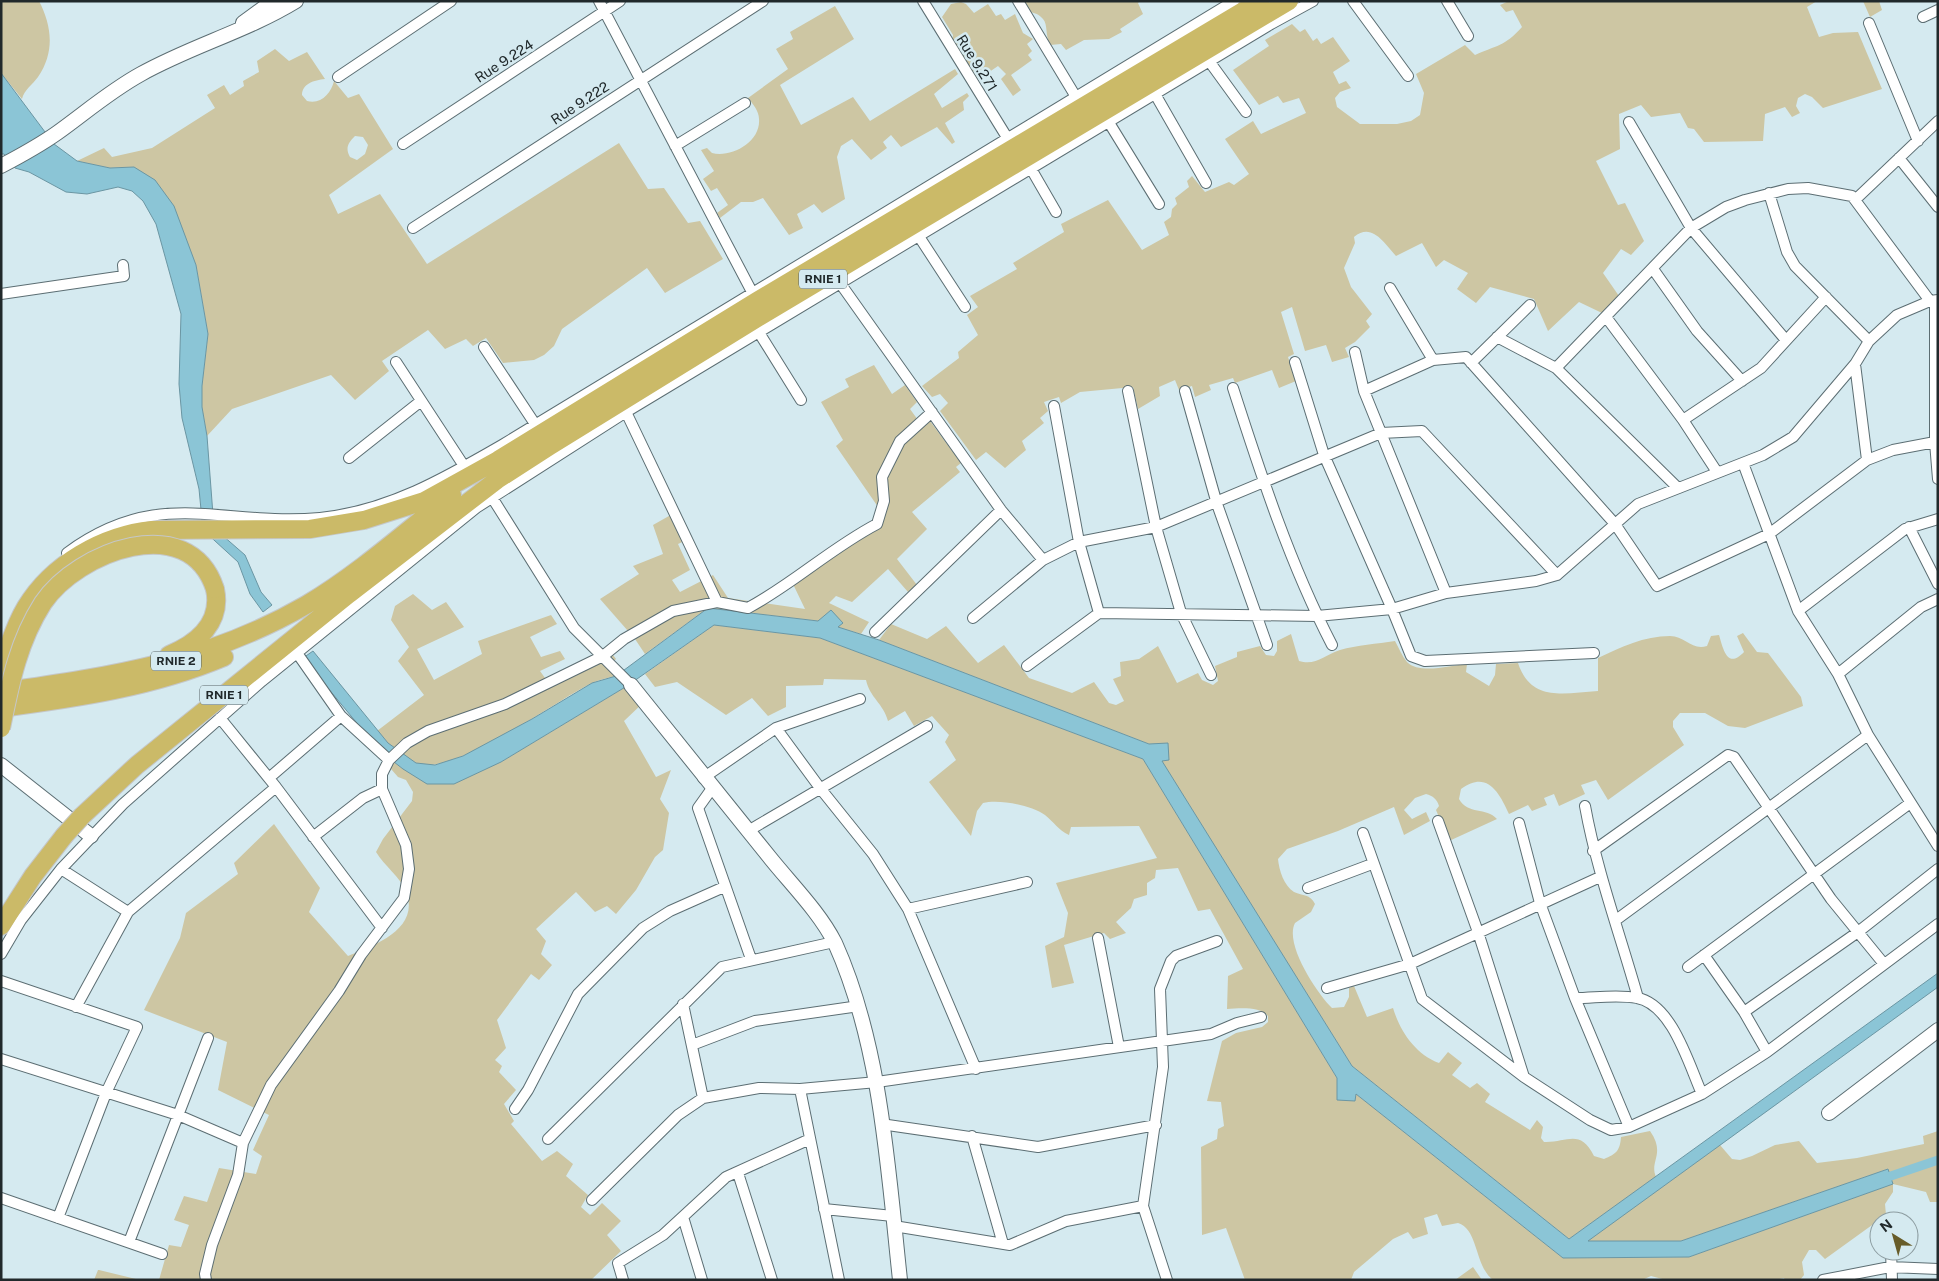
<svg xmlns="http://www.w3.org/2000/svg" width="1939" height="1281" font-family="'Public Sans',sans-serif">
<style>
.green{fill:#cdc6a3;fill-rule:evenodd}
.water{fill:#8bc5d6;stroke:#6b96a3}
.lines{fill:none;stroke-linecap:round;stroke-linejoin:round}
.canal{stroke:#8bc5d6;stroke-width:9}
.minor-casing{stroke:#5c6e73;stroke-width:12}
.tertiary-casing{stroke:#5c6e73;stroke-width:16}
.trunk-casing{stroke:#c5c7c8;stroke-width:20}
.minor{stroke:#fff;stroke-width:10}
.tertiary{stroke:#fff;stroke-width:14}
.trunk{stroke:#cbba68;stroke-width:18}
.trunk-bridge-casing{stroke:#c5c7c8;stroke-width:20;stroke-linecap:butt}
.trunk-bridge{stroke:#cbba68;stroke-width:18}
.labels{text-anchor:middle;stroke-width:5;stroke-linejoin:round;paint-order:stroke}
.shield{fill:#d5eaf0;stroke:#576366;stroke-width:1}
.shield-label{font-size:12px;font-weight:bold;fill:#21292b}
.street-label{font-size:14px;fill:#21292b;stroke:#d5eaf0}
</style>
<rect width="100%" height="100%" fill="#d5eaf0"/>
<path class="green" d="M1,1H39C52,26 55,52 38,77C33,84 24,90 22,99L1,73Z
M1023,1H1140L1138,3L1143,14L1120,29L1122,32L1109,39L1084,40L1066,50L1061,44L1050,45C1045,36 1048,24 1043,19C1034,9 1032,18 1023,1Z
M1509,1H1817L1807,7L1819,37L1833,33L1858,32L1882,89L1823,108L1812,97L1805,94L1798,98L1796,106L1800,113L1792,117L1785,107L1765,114L1763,141L1704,142L1694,129L1688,128L1680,113L1651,117L1641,105L1619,114L1620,149L1596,161L1618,205L1625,203L1644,241L1631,255L1621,249L1603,273L1619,296L1602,313L1579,302L1548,331L1534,299L1490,287L1476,303L1457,289L1468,273L1444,260L1436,267L1422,243L1396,256C1384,243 1372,222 1354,237L1355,243L1344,268L1351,287L1372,314L1366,321L1370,327L1355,342L1345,348L1349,357L1332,362L1326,345L1305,351L1292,307L1281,312L1294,354L1288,357L1296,381L1279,388L1272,370L1235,383L1233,378L1209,385L1211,390L1195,397L1192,386L1179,390L1175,380L1159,387L1160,396L1138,409L1133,387L1080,392L1061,403L1059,397L1044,402L1048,411L1040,418L1044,423L1022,441L1026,450L1005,468L986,452L976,460L940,411L948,403L940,394L932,397L922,386L959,358L958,352L978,335L967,315L978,307L970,296L1017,269L1013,263L1064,232L1061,224L1108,200L1142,250L1169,235L1164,222L1171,217L1172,209L1177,204L1175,198L1189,187L1187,181L1192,176L1205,192L1229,182L1234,185L1249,174L1225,139L1253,121L1261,134L1306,113L1299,98L1283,103L1278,96L1259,105L1233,70L1269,46L1265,40L1292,24L1300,32L1305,29L1313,41L1317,38L1321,44L1333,37L1350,61L1333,72L1339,84L1346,81L1351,88L1340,92L1335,98L1337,107L1360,124H1397L1411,121L1420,115L1424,93L1416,74L1465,45L1475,55C1497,45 1504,47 1522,27L1513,10L1506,12L1500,5Z
M1863,1H1879L1882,10L1870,17Z
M961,2L966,4L974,13L988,4L996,16L1001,14L1005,20L1015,14L1023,33L1033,39L1027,44L1032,51L1028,55L1032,60L1011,75L1021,90L1013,96L1001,79L1006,74L998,66L976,81L952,43L953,35L942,17L951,4Z
M835,6L854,39L780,85L801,125L853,97L870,121L955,69L958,74L934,94L942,108L967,93L969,96L963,102L964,110L945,123L955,142L952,144L937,127L901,147L891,135L883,142L887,148L871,160L852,139L841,146L837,157L845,199L822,213L814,204L797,214L803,228L789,235L763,198L753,202H741L720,218L717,213L728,205L717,188L711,191L703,179L714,171L701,150L707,148L712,153C731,158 761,142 759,119C759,111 753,104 748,98L788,69L776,49L793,39L790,32Z
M275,49L289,61L307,52L325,79C314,80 302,84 302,95L307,101C321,105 331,93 334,81L348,98L359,94L393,149L329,195L338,214L380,194L427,264L619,143L648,189L664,188L688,223L700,221L723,259L665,293L647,268L562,329L554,346L544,355L534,360L503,363L486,338L473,346L466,339L445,349L428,330L382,361L389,371L355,400L331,375L232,409L207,436L202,408V386L208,334L196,265L134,167L110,168L77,161L104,148L112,157L152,148L215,108L207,95L224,85L230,95L244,86L243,81L259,72L257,61ZM355,136L363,137L368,145L365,154L357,160L350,157C345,148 348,143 355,136Z
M874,365L892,394L905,385L917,402L910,409L923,427L930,421L961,463L956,467L960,472L912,512L927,529L897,559L917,585L908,592L888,569L852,602L836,596L829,603L869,622L861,634L818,621L708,608L645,654L635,639L600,599L639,574L633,566L663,554L653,525L676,512L691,538L678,544L690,570L672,580L680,592L713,575L728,598L805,609L792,582L885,517L836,446L843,440L821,402L849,387L845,379Z
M413,594L432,610L446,602L464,627L417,649L434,680L482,654L478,641L551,615L557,624L530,637L541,657L560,651L565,659L540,671L545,678L569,672L573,676L613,655L616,659L607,668L616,676C607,678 598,680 590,684C555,701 451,779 415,763C401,757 387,743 377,731L424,695L398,661L409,647L391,620L395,606Z
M891,624L927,639L946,626L978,663L1004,645L1029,678L1072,693L1094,682L1109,703L1116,705L1124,701L1113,679L1121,676L1120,662L1139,659L1158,646L1177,683L1198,673L1202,680L1213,685L1218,681L1215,666L1237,657V652L1260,646L1266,655L1274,656L1277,651V641L1291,634L1299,661C1316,666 1324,655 1340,650C1357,645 1377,644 1395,641C1399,648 1402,656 1407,662C1420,675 1451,665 1467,664L1466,672L1489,686L1495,675L1496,664L1518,663C1531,703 1565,693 1598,691V658C1621,647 1644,636 1670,636C1685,636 1692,651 1707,646L1711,636L1719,635C1723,648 1727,670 1744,652L1737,636L1743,633L1757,652L1768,653L1801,697L1803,706L1745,728L1728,726L1705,713H1680L1673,721V727L1684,745L1608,800L1596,780L1581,785L1585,794L1559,806L1554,794L1544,798L1547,805L1532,811L1528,805L1509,814C1499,792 1487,770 1461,789L1459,799C1468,815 1486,807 1497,819L1449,841L1436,810L1439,806C1437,799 1433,796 1426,794L1415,798L1404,810L1412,819L1426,812L1430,821L1404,835L1394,807L1338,831L1287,849L1278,859C1279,870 1284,886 1294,892C1303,896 1310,894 1315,904L1311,912L1295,923C1284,944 1317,993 1332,1008L1344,1007L1349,997V988L1354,986L1367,1017L1393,1008C1400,1031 1415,1054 1439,1063L1448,1052L1462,1063L1452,1075L1470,1088L1477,1083L1490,1094L1485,1102L1530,1130L1537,1120L1543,1127L1541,1138L1544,1142C1567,1143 1580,1128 1594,1156L1604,1159C1616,1154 1620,1151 1621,1137L1650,1131C1666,1154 1649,1161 1656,1177L1569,1239L1352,1066L1161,760L1168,744H1149L879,640Z
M714,625L820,638L1143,759L1337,1078V1100L1356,1094L1563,1258L1689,1257L1893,1184L1888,1169L1681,1241H1587L1720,1145L1732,1159L1740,1160L1752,1156L1775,1145L1799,1141L1817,1163L1857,1158L1924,1144L1923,1136L1938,1131V1202H1930L1926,1192L1893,1184V1192L1885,1204L1886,1215L1825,1259L1816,1250H1809L1802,1262L1804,1275L1800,1280H1785L1784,1278L1775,1280H1666L1651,1276L1642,1280H1493C1474,1265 1479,1230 1458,1223L1442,1226L1437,1214L1424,1218L1428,1234L1413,1239L1408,1232L1393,1239L1354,1272L1351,1280H1245L1226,1228L1202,1235L1201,1147L1217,1139L1218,1129L1224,1126L1221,1102L1207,1101L1222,1041L1236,1033L1262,1027L1268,1022V1016C1260,1006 1239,1008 1227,1009L1228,976L1243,969L1210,909L1198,911L1178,868L1156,870L1155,878L1147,883V895L1134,899L1131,908L1116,922L1126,933L1110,939L1104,933L1064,945L1074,983L1052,988L1045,946L1064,937L1068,913L1056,883L1157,858L1139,826L1071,827L1069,835C1058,830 1054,822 1045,815C1031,805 999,799 983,803L977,811L971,836L929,782L956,760L945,742L949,735L932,716L914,726L905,711L888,721C883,703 870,698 866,680L824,679L823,685L786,686V707L768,716L752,698L726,715L677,682L655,687L645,674Z
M627,686L644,702L624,721L656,777L671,770L660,799L669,813L663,850L655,857L636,890L616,914L607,906L595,912L576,892L536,929L546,941L541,954L552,965L539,980L531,974L497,1020L506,1048L495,1060L502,1066L499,1072L516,1090L504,1104L514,1121L511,1124L542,1161L557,1151L573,1164L566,1176L588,1195L581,1207L590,1215L602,1203L621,1221L607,1235L621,1251L591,1280H159L169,1245L181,1247L189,1225L174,1220L184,1196L207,1202L219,1168L256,1174L262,1156L253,1150L269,1115L218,1090L227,1042L144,1010L180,938L186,913L238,874L234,863L274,824L320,888L309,912L348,956C373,946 421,929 406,892C401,877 384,866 376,852L383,839L412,801L413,792L406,780L398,777L378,754L380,751L403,769L501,762Z
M1473,1267L1482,1280H1455Z
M98,1270H99L140,1280H94Z"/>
<path class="water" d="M1,73L54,144L77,161L110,168L134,167L155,180L174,206L196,265L208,334L202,386V407L207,436L214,528L245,555L261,592L272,605L263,612L250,594L238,562L203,530L199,489L182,418L179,384L181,314L156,224L143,201L132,191L118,187L87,194L66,192L29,172L15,168L4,154H1Z
M708,608L818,621L831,610L843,623L838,627L879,640L1149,744L1168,743L1169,760L1162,761L1352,1066L1569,1239L1938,973V987L1588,1241H1681L1888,1169L1893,1184L1689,1257L1563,1258L1356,1094L1355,1101L1337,1100V1078L1143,759L820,638L714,625L627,686L501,762L454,784H427L403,769L380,751L303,658L313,651L388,743L416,763L435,765L463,756L532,719L592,683L616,676Z"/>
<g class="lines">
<path class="canal" d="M1879,1180L1938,1160"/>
<defs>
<path id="minor" d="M599,1L752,292
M923,1L1008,139
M1018,1L1076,97
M1353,1L1408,76
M1447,1L1468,36
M1923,17L1938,10
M1869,23L1918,141
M1209,61L1246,112
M338,77L451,1
M1155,94L1206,183
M1108,121L1159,204
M1629,122L1691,228L1785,339
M403,144L620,1
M675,146L745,103
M1899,158L1938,207
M1030,167L1056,212
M1769,193L1787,252L1795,266L1869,341
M1855,200L1938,121
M413,228L763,1
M918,235L965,307
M1653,269L1697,331L1742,381
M840,283L1001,510L1043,560
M1390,288L1433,360
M1,294L124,276L123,265
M1935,301V442L1938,479
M1606,317L1683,420L1717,472
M758,331L801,400
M1497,337L1556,368L1678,488
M484,347L535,424
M1355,352L1364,391L1446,593
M396,362L464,466
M1295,362L1324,455L1392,609L1411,656L1425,661L1594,653
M1471,363L1530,305
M1855,364L1867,460
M1556,368L1691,228L1726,207L1745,200L1788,189L1808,188L1852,196L1930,301
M1233,388C1261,475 1290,564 1332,645
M1128,391L1156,527L1181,613L1211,675
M1185,391L1217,504L1267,645
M1364,391L1433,360L1466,357L1615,524L1657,586L1769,534L1867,460L1893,450L1935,442
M1054,406L1079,542L1099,613
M626,412L717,602
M1683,420L1761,368L1826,297
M349,458L421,401
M1743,463L1798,611L1838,674L1868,735L1938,846
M493,499L574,628L631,685
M1909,527L1938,584
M67,553C160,485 221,527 320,518C388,511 445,478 502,445L1234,1
M1798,611L1905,529L1938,519
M973,618L1043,560L1079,542L1156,527L1381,433L1422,431L1557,575
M875,632L1001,510
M297,653L341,716L389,760
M1027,666L1099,613L1317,616L1392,609L1446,593L1536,581L1557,575L1638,504L1763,455L1793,437L1855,364L1869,341L1897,315L1930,301L1938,300
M1838,674L1921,607L1938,599
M220,718L276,787L382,928
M776,728L820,788L873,854L908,909L976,1069
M269,778L341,716
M703,778L776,728L860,699
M713,787L698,808L751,959
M1585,806C1597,872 1620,934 1638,998
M1438,821L1478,932L1524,1077
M1519,823L1540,903L1575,998L1629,1127
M748,831L927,726
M1363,833L1422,999L1524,1077L1590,1120L1611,1130L1629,1127L1702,1094L1767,1052L1938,924
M313,837L363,798L382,789
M1593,851L1728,755L1734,757L1831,899L1884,964
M61,869L128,912
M1308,888L1372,864
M908,909L1027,882
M1616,920L1868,735
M1098,938L1119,1047
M1,954L21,920L61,869L123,804L262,681L476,508L626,412L1271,24L1313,1
M1704,955L1744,1012L1767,1052
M1688,967L1909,804
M1,981L137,1027L106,1093L58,1218
M1327,988L1410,964L1600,877
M1575,998C1594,998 1618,994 1637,998C1672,1004 1689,1065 1702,1094
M683,1004L703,1098
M76,1007L128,912L276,787
M1744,1012L1858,932L1938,869
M692,1045L755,1021L859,1006
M1,1059L178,1115L243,1143
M800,1089L839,1280
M515,1109L528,1090L578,994L643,928L670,911L724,887
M881,1124L1038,1147L1156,1125
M972,1136L1003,1244
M548,1139L722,967L834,942
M738,1173L772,1280
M1,1198L162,1254
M592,1200L678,1115L703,1098L759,1088L800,1089L877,1082L1211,1034L1237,1023L1261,1017
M824,1209L893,1216
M683,1217L702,1280
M894,1226L1010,1245L1066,1221L1143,1206
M129,1242L208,1038
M1891,1251L1892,1280
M206,1280L205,1274L212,1245L238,1175L243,1143L271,1085L339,991L361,955L404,898L409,869L406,845L382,789V774L389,760L407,743L428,731L505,704L603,656L624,639L673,611L717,602L748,608C793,584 831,548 877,524L884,501L882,477L900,441L932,412
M623,1280L618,1263L663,1235L726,1177L810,1139
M1167,1280L1143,1206L1163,1067L1160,989L1171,961L1176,956L1217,941
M1823,1280L1890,1267L1938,1269"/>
<path id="tertiary" d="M243,23L273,1
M1,166C20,156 40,145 57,133C85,113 110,91 141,74C191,46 247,31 296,1
M631,685C677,743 724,801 771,859C792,885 820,913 835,943C881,1045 888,1169 900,1280
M1,765L91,836
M1829,1113L1938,1030"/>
<path id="trunk" d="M169,655C198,643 222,622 215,589
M1,671C7,650 14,627 26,607C52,564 103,535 152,530L310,529L364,520L424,501L498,460L757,301L1260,1
M1,692C112,676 207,662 306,605C358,574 404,533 452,495
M1,708C77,698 153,687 224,657
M82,816L137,765L349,594L497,480L550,446L764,314L1289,1
M1,926L33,876L64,836"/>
</defs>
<use href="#minor" class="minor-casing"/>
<use href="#tertiary" class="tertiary-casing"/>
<use href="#trunk" class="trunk-casing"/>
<use href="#minor" class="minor"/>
<use href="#tertiary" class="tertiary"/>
<use href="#trunk" class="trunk"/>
<defs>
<path id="trunk-bridge" d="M1,728C10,684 18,642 43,603C77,552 189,509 215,589
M64,836L82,816"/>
</defs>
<use href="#trunk-bridge" class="trunk-bridge-casing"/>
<use href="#trunk-bridge" class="trunk-bridge"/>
</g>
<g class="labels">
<g class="shield">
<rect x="799" y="269.5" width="48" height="19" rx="4"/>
<rect x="151" y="651.5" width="50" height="19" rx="4"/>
<rect x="200" y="685.5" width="48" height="19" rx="4"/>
</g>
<g class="shield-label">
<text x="823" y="283">RNIE 1</text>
<text x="176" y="665">RNIE 2</text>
<text x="224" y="699">RNIE 1</text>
</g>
<g class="street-label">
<text transform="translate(504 61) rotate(-33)" y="5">Rue 9.224</text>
<text transform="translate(977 63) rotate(58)" y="5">Rue 9.271</text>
<text transform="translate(580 103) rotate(-33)" y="5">Rue 9.222</text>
</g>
</g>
<rect width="1939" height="1281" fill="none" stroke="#21292b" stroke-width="5"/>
<g transform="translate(1894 1236) rotate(323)"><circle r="24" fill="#d5eaf0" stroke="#8d9da1"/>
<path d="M0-4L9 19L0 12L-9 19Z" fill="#675c29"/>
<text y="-8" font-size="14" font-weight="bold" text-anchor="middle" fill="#21292b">N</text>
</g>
</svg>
